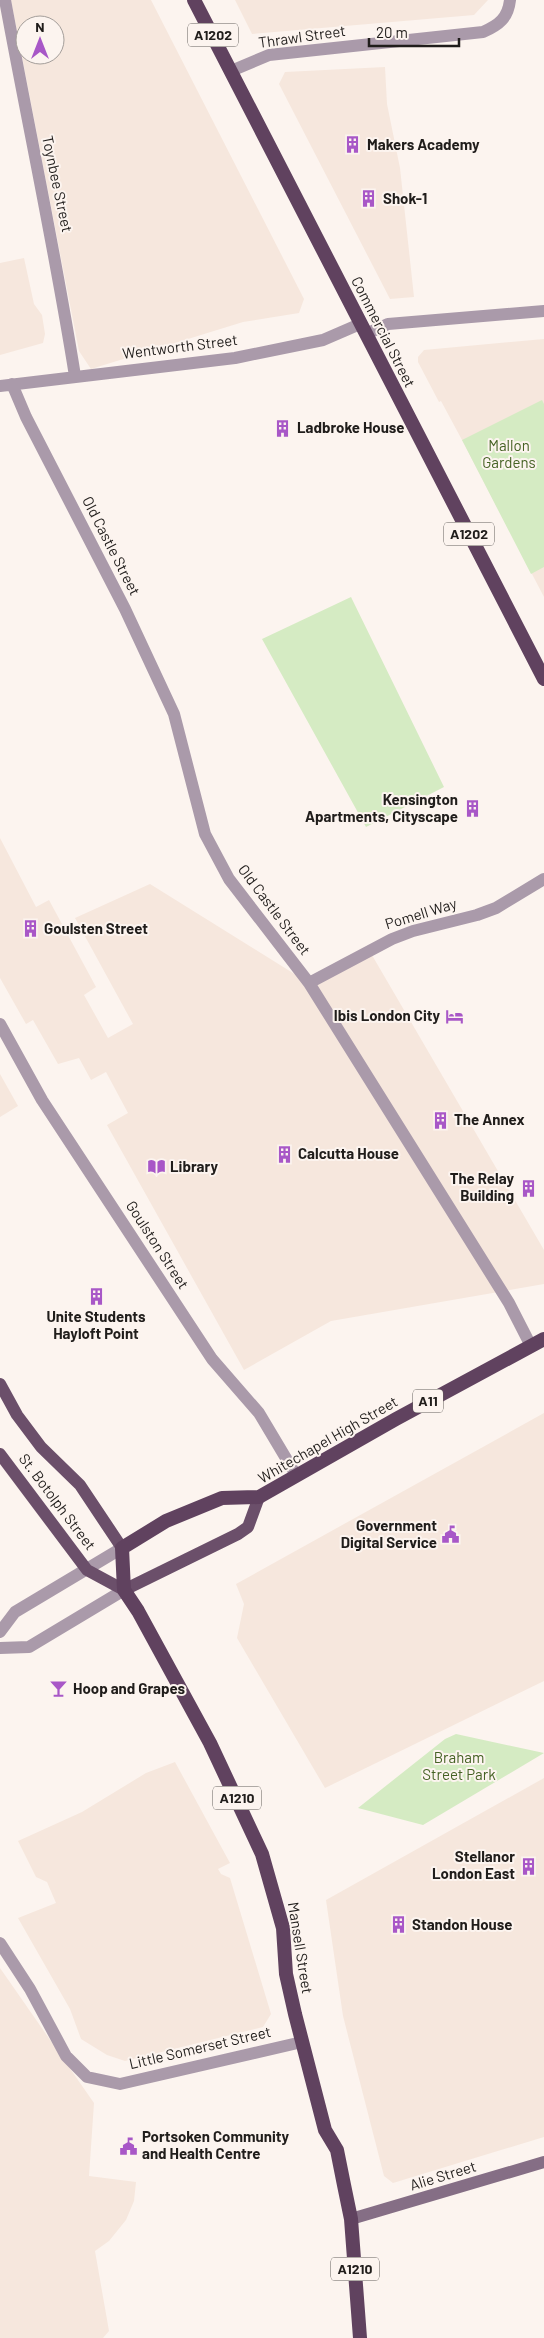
<svg xmlns="http://www.w3.org/2000/svg" width="544" height="2338" font-family="Barlow,sans-serif">
<style>
.built{fill:#f6e7dd;fill-rule:evenodd}
.green{fill:#d5ebc3}
.lines{fill:none;stroke-linecap:round;stroke-linejoin:round}
.minor{stroke:#aa9aaa;stroke-width:12}
.tertiary{stroke:#aa9aaa;stroke-width:12}
.secondary{stroke:#856e85;stroke-width:12}
.primary{stroke:#6b4f6a;stroke-width:12}
.trunk{stroke:#60425f;stroke-width:14}
.labels{text-anchor:middle;stroke-width:4;stroke-linejoin:round;paint-order:stroke}
.shield{fill:#fcf4ef;stroke:#625e5b;stroke-width:1}
.shield-label{font-size:14px;font-weight:bold;fill:#201d1b}
.street-label{font-size:15px;fill:#201d1b;stroke:#fcf4ef}
.poi-label{font-size:15px;font-weight:bold;fill:#201d1b;stroke:#fcf4ef;text-anchor:start}
.park-label{font-size:15px;fill:#456224;stroke:#fcf4ef}
</style>
<rect width="100%" height="100%" fill="#fcf4ef"/>
<path class="built" d="M11,0H151L304,299L299,313L243,322L91,369L79,351ZM25,25H55V55H25Z
M235,0H488L474,15L252,34Z
M385,67L387,104L400,168L414,297L390,299L279,84L285,72Z
M24,258L34,304L42,315L45,334L43,343L0,355V263Z
M544,339V597L462,440L441,401L439,402L418,362V357L424,350Z
M0,838L36,907L49,900L96,987L84,995L108,1038L133,1024L75,918L150,884L309,983L369,950L544,1250V1284L331,1321L244,1370L107,1125L128,1113L106,1072L91,1080L79,1058L58,1064L33,1020L26,1024L0,978Z
M0,1074L18,1106L0,1117Z
M544,1413V1681L325,1788L237,1638L244,1604L236,1584Z
M175,1762L230,1863L218,1869L221,1874L230,1878L271,2014L263,2027L125,2061L107,2055L81,2039L70,2009L18,1918L56,1903L47,1882L36,1877L18,1841L82,1812L146,1773Z
M544,1778V2137L393,2183L384,2176L343,2016L326,1900Z
M0,1968L94,2103L89,2176L136,2182L134,2201L126,2220L109,2241L95,2251L109,2331L103,2338H0Z"/>
<path class="green" d="M542,400L544,404V567L531,574L462,440Z
M351,597L444,787L366,827L262,639Z
M456,1734L544,1753L423,1825L358,1808L445,1739Z"/>
<g class="lines">
<path class="minor" d="M5,0C28,125 55,250 75,376
M231,71L269,55L483,32C499,25 508,18 510,0
M366,334L388,324L544,311
M12,384L26,417L125,609L174,714L205,834L229,879L309,983L509,1303L531,1346
M0,386L235,358L323,340L360,324
M309,983L392,939L413,931L477,915L496,908L544,879
M0,1024L42,1100L212,1359L259,1413L296,1475
M0,1943L30,1989L66,2056L87,2077L120,2084L302,2042"/>
<path class="tertiary" d="M0,1632L15,1612L122,1548
M0,1648L29,1647L124,1590"/>
<path class="secondary" d="M351,2219L544,2162"/>
<path class="primary" d="M0,1384L17,1415L41,1447L80,1485L122,1548
M0,1454L87,1570L124,1590L238,1534L248,1527L259,1497"/>
<path class="trunk" d="M194,0L544,679
M360,2338L351,2219L344,2185L337,2150L325,2130L295,2014L286,1974L283,1928L262,1854L210,1743L138,1611L124,1590L122,1548L166,1521L222,1498L259,1497L396,1419L544,1339"/>
</g>
<defs>
<symbol id="building-bare" viewBox="-9 -9 18 18"><path d="M-4-6H4V6H1V3H-1V6H-4ZM-2.5-4.3h1.7v1.8h-1.7ZM.8-4.3h1.7v1.8H.8ZM-2.5-1h1.7V.8h-1.7ZM.8-1h1.7V.8H.8Z" fill="#a857c7" stroke="#fcf4ef" stroke-width="2.5" paint-order="stroke"/></symbol>
<symbol id="hotel-bare" viewBox="-9 -9 18 18"><path d="M-6-4.5h1.5V1H6V5H4.5V3h-9V5H-6ZM-4 0a1.8 1.8 0 1 1 3.6 0ZM.5 0V-2.5h3Q6-2.5 6 0Z" fill="#a857c7" stroke="#fcf4ef" stroke-width="2.5" paint-order="stroke"/></symbol>
<symbol id="library-bare" viewBox="-9 -9 18 18"><path d="M-6-4Q-3-5.5-.7-3.5V5Q-3 3-6 4ZM6-4Q3-5.5 .7-3.5V5Q3 3 6 4Z" fill="#a857c7" stroke="#fcf4ef" stroke-width="2.5" paint-order="stroke"/></symbol>
<symbol id="civic-bare" viewBox="-9 -9 18 18"><path d="M-.6-6.5H3V-4.5H.6V-3L4-1V1h2V6H-6V1h2V-1L-.6-3ZM-1.2 2.5V6h2.4V2.5Z" fill="#a857c7" stroke="#fcf4ef" stroke-width="2.5" paint-order="stroke"/></symbol>
<symbol id="bar-bare" viewBox="-9 -9 18 18"><path d="M-6-5H6L.8 .8V4.5H3.5V6h-7V4.5H-.8V.8Z" fill="#a857c7" stroke="#fcf4ef" stroke-width="2.5" paint-order="stroke"/></symbol>
</defs>
<g fill-rule="evenodd">
<use href="#building-bare" x="340" y="132" width="25" height="25"/>
<use href="#building-bare" x="356" y="186" width="25" height="25"/>
<use href="#building-bare" x="270" y="416" width="25" height="25"/>
<use href="#building-bare" x="460" y="796" width="25" height="25"/>
<use href="#building-bare" x="18" y="916" width="25" height="25"/>
<use href="#hotel-bare" x="442" y="1004" width="25" height="25"/>
<use href="#building-bare" x="428" y="1108" width="25" height="25"/>
<use href="#building-bare" x="272" y="1142" width="25" height="25"/>
<use href="#library-bare" x="144" y="1154" width="25" height="25"/>
<use href="#building-bare" x="516" y="1176" width="25" height="25"/>
<use href="#building-bare" x="84" y="1284" width="25" height="25"/>
<use href="#civic-bare" x="438" y="1522" width="25" height="25"/>
<use href="#bar-bare" x="46" y="1676" width="25" height="25"/>
<use href="#building-bare" x="516" y="1854" width="25" height="25"/>
<use href="#building-bare" x="386" y="1912" width="25" height="25"/>
<use href="#civic-bare" x="116" y="2134" width="25" height="25"/>
</g>
<g class="labels">
<g class="shield">
<rect x="188" y="23.5" width="50" height="23" rx="4"/>
<rect x="444" y="522.5" width="50" height="23" rx="4"/>
<rect x="413" y="1389.5" width="30" height="23" rx="4"/>
<rect x="213" y="1786.5" width="48" height="23" rx="4"/>
<rect x="331" y="2257.5" width="48" height="23" rx="4"/>
</g>
<g class="shield-label">
<text x="213" y="40">A1202</text>
<text x="469" y="539">A1202</text>
<text x="428" y="1406">A11</text>
<text x="237" y="1803">A1210</text>
<text x="355" y="2274">A1210</text>
</g>
<g class="street-label">
<text transform="translate(302 37) rotate(-8)" y="5">Thrawl Street</text>
<text transform="translate(57 184) rotate(78)" y="5">Toynbee Street</text>
<text transform="translate(383 332) rotate(63)" y="5">Commercial Street</text>
<text transform="translate(180 347) rotate(-7)" y="5">Wentworth Street</text>
<text transform="translate(111 546) rotate(63)" y="5">Old Castle Street</text>
<text transform="translate(274 910) rotate(53)" y="5">Old Castle Street</text>
<text transform="translate(421 914) rotate(-17)" y="5">Pomell Way</text>
<text transform="translate(157 1245) rotate(57)" y="5">Goulston Street</text>
<text transform="translate(328 1440) rotate(-30)" y="5">Whitechapel High Street</text>
<text transform="translate(57 1502) rotate(53)" y="5">St. Botolph Street</text>
<text transform="translate(300 1948) rotate(81)" y="5">Mansell Street</text>
<text transform="translate(200 2048) rotate(-13)" y="5">Little Somerset Street</text>
<text transform="translate(443 2176) rotate(-17)" y="5">Alie Street</text>
</g>
<g class="poi-label">
<text x="367" y="150">Makers Academy</text>
<text x="383" y="204">Shok-1</text>
<text x="297" y="433">Ladbroke House</text>
<text x="458" y="805" text-anchor="end">Kensington<tspan x="458" dy="17">Apartments, Cityscape</tspan></text>
<text x="44" y="934">Goulsten Street</text>
<text x="440" y="1021" text-anchor="end">Ibis London City</text>
<text x="454" y="1125">The Annex</text>
<text x="298" y="1159">Calcutta House</text>
<text x="170" y="1172">Library</text>
<text x="514" y="1184" text-anchor="end">The Relay<tspan x="514" dy="17">Building</tspan></text>
<text x="96" y="1322" text-anchor="middle">Unite Students<tspan x="96" dy="17">Hayloft Point</tspan></text>
<text x="437" y="1531" text-anchor="end">Government<tspan x="437" dy="17">Digital Service</tspan></text>
<text x="73" y="1694">Hoop and Grapes</text>
<text x="515" y="1862" text-anchor="end">Stellanor<tspan x="515" dy="17">London East</tspan></text>
<text x="412" y="1930">Standon House</text>
<text x="142" y="2142">Portsoken Community<tspan x="142" dy="17">and Health Centre</tspan></text>
</g>
<g class="park-label">
<text x="509" y="451">Mallon<tspan x="509" dy="17">Gardens</tspan></text>
<text x="459" y="1763">Braham<tspan x="459" dy="17">Street Park</tspan></text>
</g>
</g>
<g transform="translate(40 40)"><circle r="24" fill="#fcf4ef" stroke="#a49e9a"/>
<path d="M0-4L9 19L0 12L-9 19Z" fill="#a857c7"/>
<text y="-8" font-size="14" font-weight="bold" text-anchor="middle" fill="#201d1b">N</text>
</g>
<path d="M369 38v8h90v-8" fill="none" stroke="#201d1b" stroke-width="2.5"/>
<text x="376" y="38" font-size="15" fill="#201d1b" stroke="#fcf4ef" stroke-width="4" paint-order="stroke">20 m</text>
</svg>
